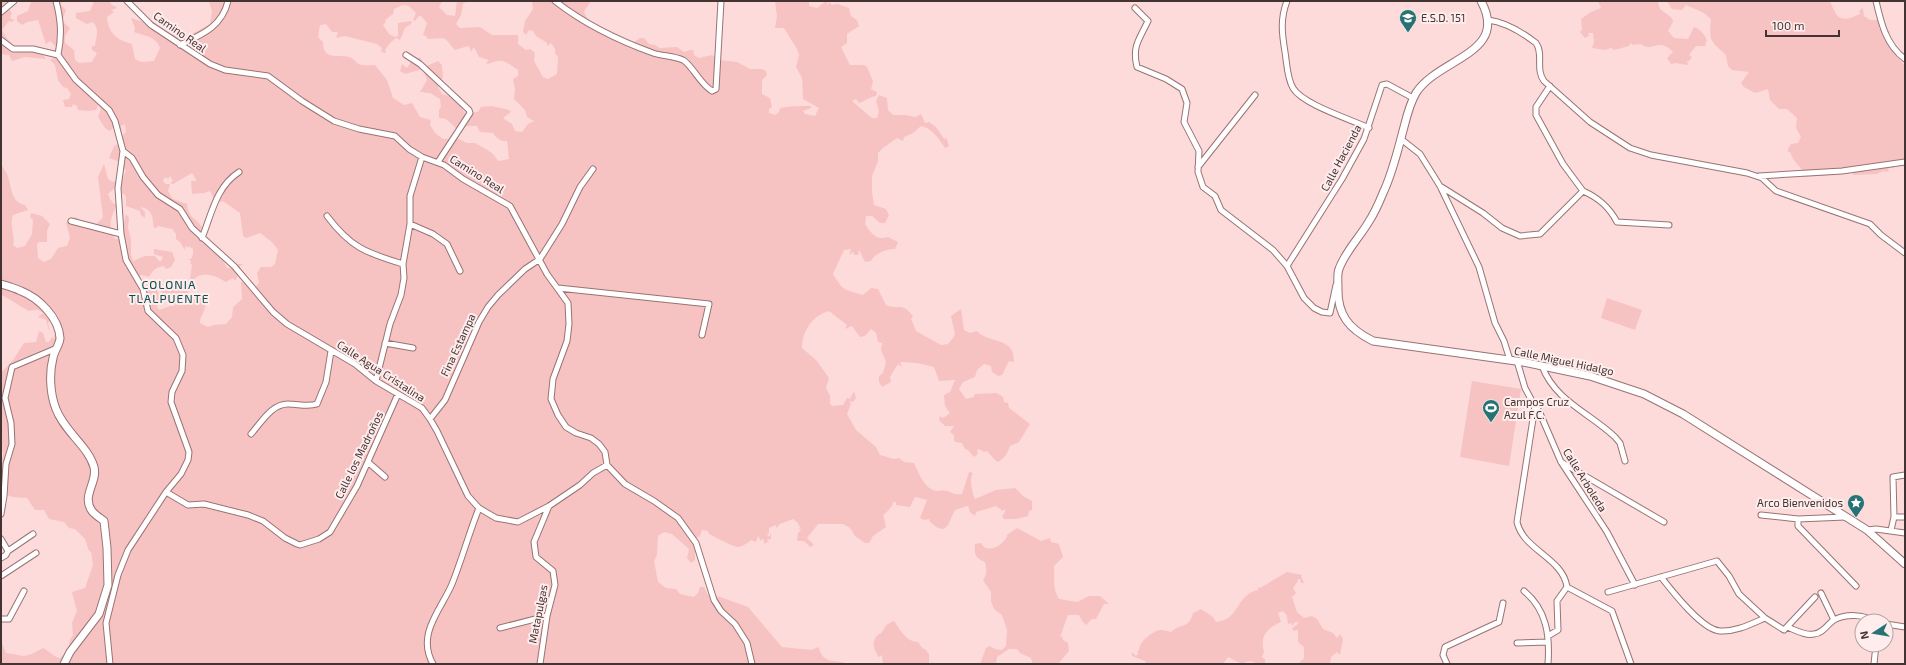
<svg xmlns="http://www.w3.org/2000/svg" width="1906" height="665" font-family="'Exo 2',sans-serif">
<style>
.green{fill:#f7c2c2;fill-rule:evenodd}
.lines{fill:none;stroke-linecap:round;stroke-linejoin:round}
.street-casing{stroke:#997373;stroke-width:7}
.secondary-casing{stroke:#997373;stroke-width:9}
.street{stroke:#fff;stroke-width:5}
.secondary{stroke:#fff;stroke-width:7}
.labels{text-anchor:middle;stroke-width:4;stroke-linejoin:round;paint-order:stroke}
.poi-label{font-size:11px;fill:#433333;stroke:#feedec;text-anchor:start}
.street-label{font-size:11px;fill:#433333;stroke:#feedec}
.neighbourhood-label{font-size:12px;letter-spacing:1px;fill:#0d4d4f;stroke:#feedec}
</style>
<rect width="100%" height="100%" fill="#fddbda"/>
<path class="green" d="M1,1H13L8,8L12,13L10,18L14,20L12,22L9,21L2,30C9,46 23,53 41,52L46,59L25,57L12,61L9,55L1,54Z
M26,1H62L61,5L66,10L62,21L70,28L65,36V43L74,50L75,60L79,63L92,62L97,53L92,50V46H95C96,36 100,30 93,22L87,24L76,18V13L90,11L94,1H109L113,6H115L117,8L111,10L114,12L107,17C108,33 117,40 132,44L135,59L141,62L154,61L160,48C156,36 144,36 134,32L135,28L131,18L143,22L150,29L161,34L190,35L210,24L212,12L209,1H442L439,7L447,15L455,16L457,1H467L463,4L461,15L456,24L460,28L480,27L492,35H518V44L526,50L530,49L535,53L534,61L543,77L548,79L557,74L558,57L555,53V49L551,43L547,46V43L536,36L533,31L529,30L526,35L523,32L525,21L533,9L532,1H588L590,3L584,11C588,28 614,41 630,45L640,38H644L649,44L655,45L660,48L677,47L684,52L690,50H693L694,55L699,58L712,55L720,60L737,62L750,69H762L766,71L767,75L762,80V94L770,98L772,107L769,109V113L775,115L779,112L780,108C791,106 800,106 811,106V108L803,111L805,114L815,116L819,108L803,99L802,78L796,67L799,55L797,49L784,28H775L777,16L775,1H809V6L817,8L826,1L828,5L829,2L832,5L838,4L849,8L851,16L857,20L859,26L847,34V43L841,47L850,65H864L867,67L873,81L871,89L877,92L876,96C869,97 865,101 859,103L856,99L852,101L872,118H877L879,111L876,101L879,95L887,98L888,110L893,115H905L915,117L921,114L925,123L929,122L936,127L945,140L946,137L949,146L945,148C939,139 932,128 921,126L913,133L904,137L903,141L897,138L883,148L878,153V161L872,176V192L874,205L886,209L889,215L885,223H880L872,216H866L865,224C871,233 876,241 888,237L898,242L895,249C888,248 874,254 871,261L865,262L859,250L858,255H854L853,252L849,255L851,249L844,250L833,274C844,292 844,289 863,295L871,288L878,289L886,305C901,311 900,301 913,316L911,319L916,331L941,345L948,344L953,338L955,334L951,316L961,309L964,330L970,333L977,331C986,342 1008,338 1013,353C1014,356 1013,359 1014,362L1009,361L1002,375L998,376L992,372L991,366L984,364L977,370L975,377L963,382L959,389L966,399L974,397L975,394L997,393L1003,397L1004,402L1008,403L1009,408L1030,424L1019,442L1010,446C1008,452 1004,460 997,462L987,451L984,452L979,449L977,450L978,454L974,457L968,450L965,449L962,443L955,442L954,440V435L950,432L954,426H945L939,420L940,416L943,418L950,413L945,406L944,395L950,392L955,380L939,381L934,367L917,363L900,362L902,367L898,364L890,377L891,382L882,387L879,382V376L883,373L886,362L881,350L882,343L878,342L876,333L871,329L865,336L860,337L852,326L845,329L847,325L829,311C813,315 802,331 802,348L817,361L829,378L826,388L830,396V404L833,406L843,405L847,398L850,399L854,391L856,398L853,402L849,401L851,404L847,414L856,430L876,447L880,455L894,459L899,458L904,462L914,463C919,473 924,489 937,491C940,491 944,490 947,491C953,493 955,495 962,494L969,472L973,473C969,479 972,492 975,499L996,490L1015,488L1023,496L1032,501V510L1029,511L1028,516L1016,519H1004L1002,516L1005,512V509L1003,511L996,506L976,512L975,516L970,512L968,506L955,510L948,525L944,529L938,528L930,522L929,519L924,520L920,518L927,500L915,497L910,507L896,505V502H893L892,506L884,515L883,514L886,527L873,536L869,543H865L855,536L850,528L843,524H818L807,538L814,545L810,547L804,541H797L798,533L802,529L799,530L800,527L797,522L793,519L780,524L776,528V525L769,528V533L767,534L769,537L771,533V539L766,540L769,541L764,544V540L762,539L761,541L758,536L756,542L751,540C748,543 743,546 739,547C735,548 713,536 709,534L708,531L702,530L700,536L695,539V560L691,563L687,558L689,549L672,534L664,532L658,536L657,555L654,561L658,582L666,588L676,589L680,594L694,597L698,593L700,587H704L708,595L720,597L748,607L782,647L811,650L819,647C822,665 836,659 848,664H1V641L6,653L24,656L32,654L43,648C49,651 54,657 60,658L68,650L70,640L73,635L72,623L77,611L72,592L85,588L93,565L91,552L89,551L85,539L75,529L69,528L64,522L49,519L44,510H35L27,498L12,497L1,492V465L3,454L1,443V373L13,360L24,343L36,342L39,331L43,333L46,342H49L52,337L54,339L55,333L53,331L57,330L56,320L48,322L50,334L46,320L38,317L43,313C36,308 37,310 29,311C25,309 3,295 1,295V163C2,167 5,170 7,174C12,186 10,202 25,205L28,210L13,215C9,228 16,234 13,245L17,248L25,246L32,234L33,220L30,217L31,213L42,216L50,224L47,231V242H39L37,244L38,258L44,262L51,259L58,248L67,246L70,238L66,223L69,219L76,217L86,225L94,227L103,217L98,177L104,164L108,179L113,182L123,178L126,171L120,162L109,158L114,146L120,143L121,137L126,132L125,124L121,126L122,135H117V131L113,128L110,131L105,128L98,117L101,109L98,105L96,110L88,111L78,110L77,106L73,104L72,107H65L63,100L69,99L71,94L67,88L63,87L58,80L55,65L50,60L54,58L53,53L56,47L50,41L46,44L38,20L27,22L22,25L17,21V16L28,11L31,2ZM402,5L409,6L416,13L413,20L415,21L419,16H421L427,23L423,35L426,36L428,39C450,38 442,36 455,50L468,46L470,48L471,52L474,47L479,57L489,60L486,63L488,64C504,57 505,62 518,70V76L513,79L515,90L514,99L525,110L527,117L534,121L528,124L522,132L515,131L512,124L503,118L511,112L509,110L492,106L481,107L478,112L465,113L460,105L461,97L457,94L453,97L442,94L438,87L440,80L443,78L442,65L438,61L427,66L423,65L420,57L411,62L407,68L402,64L400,71L405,74L423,69L427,80L420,92L430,93L440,99L441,107L439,110V118L446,119L458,130L467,126H477L480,132L493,133C497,138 500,142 507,141L509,159L498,161L494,155L489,151L475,143H467L453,136L450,139H443L436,134L430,125L431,120L420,117L412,103L404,105L393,98L387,80L375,65C369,65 361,67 356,62C354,60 353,58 349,57C338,54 323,61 323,42L318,37L320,25L326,24L332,32H338L336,38L345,36L377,44L382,48L381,52L386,53L385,50L390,43L396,38L400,40L405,28L411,24L412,21L398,23V36L395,37L389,34L383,25L386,22L385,20L393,14L394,9ZM192,173L197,181H191L192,194L204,193L210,191L216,203L223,201L240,213L243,236L246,238L260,233L272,242L278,250L275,264L271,267H261L257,273L259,283L256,286L250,283L241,282L242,299L233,307L232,317L226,324L214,325L208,327L200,323C200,313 207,313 205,298L199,295L197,299H191L187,294L191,288L188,286L180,288L164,287L160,291L166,296L168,303L175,304L174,306H170L160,310L157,308L160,294L158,293L157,289L143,287L138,279L141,275L149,277C153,270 156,267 164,266L166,269L171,267L175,260L172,252L154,249V254L163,257L161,261H159L155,256H145L133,261L131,255V239L128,228L129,218L126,214L120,238L115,239C107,227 111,215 118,204H114L110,199L108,194L115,188L126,196V206L140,211L141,215L145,218V212L140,207C154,210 152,217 154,228H156L158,226L172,229L176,234V239L180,242L185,250V246L188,248V246L193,249V255L191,259H188L191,261L190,263L192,265L190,280L192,284L194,279C204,270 216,276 226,282L233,278L235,281L239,273L241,272L240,266L244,264H238V268H227L221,257L208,247L209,245C205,240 206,233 202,227C195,217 189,219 187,204L173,199L168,191L170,184H166L163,181L165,177L168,179L170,176L173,181L170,183L173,184Z
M1598,1H1665L1658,2L1660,9L1672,18L1673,22L1668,31L1674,38L1688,39L1694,27C1701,29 1705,35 1707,41L1705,43L1706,46H1696L1689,55L1692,57L1689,61H1687L1688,64L1687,65L1676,63L1671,64L1667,58L1673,52C1657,36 1653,54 1641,44L1633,45L1631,43L1629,46L1614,50L1611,48L1605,50L1592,48L1594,42L1593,33H1588L1589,36L1585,38L1580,32L1582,30L1581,19L1591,12L1601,8Z
M1667,1H1830C1837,20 1841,23 1860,14L1859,11L1863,8L1864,16L1870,20H1879V29L1884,28L1890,31L1887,38L1899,52V59L1905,66V162L1895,166L1893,168L1890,167L1888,169L1889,172L1883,171L1877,174L1853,175V170H1845L1835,175L1803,177L1804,172L1793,159L1790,152H1788V149L1791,144L1798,143L1801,137L1796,128L1797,118L1787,109H1779L1770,100L1768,89L1755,93L1744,87L1741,83L1749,72L1732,70L1728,66L1726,55L1715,45L1711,39L1710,29L1711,19L1704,13L1686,5L1682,10L1672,9Z
M1607,298L1642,310L1635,330L1601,318Z
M1472,381L1521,389L1509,466L1460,457Z
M1017,528L1041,541L1050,538L1051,542L1059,544L1063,557L1054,566C1055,579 1052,587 1059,599L1077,602L1089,596H1100L1109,604H1104L1096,619H1092L1086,625L1082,621L1079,615H1068L1060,637L1062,636L1063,640L1068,643L1069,651L1058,664H1033L1031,658L1020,653L1017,649H1009L997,657L996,664H980L986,648L990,646L995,649L1002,650L1006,646L1007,630L1002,615L994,609L991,601V592L983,580C987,575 987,568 985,562C975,558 974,554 975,544L981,543L985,548C996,550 1001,545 1007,537V535Z
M1287,572L1302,575L1301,577L1304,583H1301L1300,579H1298V581L1293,588L1296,593L1292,597L1297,612L1304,618L1312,616L1317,619L1323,629L1333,633L1337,638L1340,634L1343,639L1340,655L1337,652L1331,657L1330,664H1298L1304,658V647L1298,642V630L1294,631L1292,628L1297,625L1298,622H1295L1292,626V623L1288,624L1287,616L1283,611L1278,613L1281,622C1266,629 1260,636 1264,652L1262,657L1265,659V664H1254V662L1248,661L1242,664L1228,657L1223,664H1146L1145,661L1132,656V652L1136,656L1138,654L1137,652L1139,650C1139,642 1152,631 1161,630C1164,630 1168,631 1171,632C1181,623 1189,629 1193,613L1201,609L1213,617L1216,622C1240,620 1236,594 1258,590V587L1260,588Z
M894,621C900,629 906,642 918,642L923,649H925L929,654V664H883L882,655L879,657C874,651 871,642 877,636C880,632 879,636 882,632C886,626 886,624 894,621Z"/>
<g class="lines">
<defs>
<path id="street" d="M56,1C61,20 62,35 58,55
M127,1L151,25L210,64L225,70L268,76L302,101L334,121L359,129L395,136L409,149L422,157L444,165L463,179L510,206L547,274L568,303L569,324L567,341L553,379L551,399L558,415L566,427L576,433L591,438L599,444L605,452L607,465
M555,1C583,23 620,41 653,53C662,56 674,56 683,60C692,65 700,84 712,91L716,89L721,1
M1287,1C1280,19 1282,34 1285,52C1287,64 1287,78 1293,88C1302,104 1350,119 1369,128
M1876,1C1881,23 1886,45 1905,59
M1135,8L1148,21C1139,40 1132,46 1137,67L1166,79L1182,89L1187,103L1184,122L1199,151L1198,172L1203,187L1215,196L1221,210L1273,250L1287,266L1304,298L1314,308L1322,312L1330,313L1336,285
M1,12L14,1
M1488,20C1505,22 1523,33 1536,43C1544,54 1535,69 1544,81L1590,122L1630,148L1651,155L1747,173L1762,178L1776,191L1870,224L1881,235L1905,253
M1,40L13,49H33L58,55L76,80L109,110L115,121L123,151L132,158L143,177L158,195L180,209L192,228L234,266L273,312L287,324L355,364L376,381L422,408L430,419L437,431L468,496L479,508L496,518L518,522L549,506L580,485L593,473L607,465L625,484L654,501L678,518L696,543L714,600L721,611L735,624L747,643L752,664
M180,45C201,35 222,27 228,1
M406,55L420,64L469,110L470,113L438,162
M1550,86L1536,107V115L1563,164L1583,191
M1401,139L1420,154L1440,186L1479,267L1495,323L1504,341L1510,360
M1198,167L1255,95
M1759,176L1842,171L1905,162
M1440,186L1483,213L1502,228L1520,236L1540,234L1583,191C1599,198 1609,207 1617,222L1669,225
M327,216C350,247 366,253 403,264
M71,221L121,234
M410,224L433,234L447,244L460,271
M202,238C212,213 216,187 239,172
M1287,266L1342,179L1364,139L1382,85L1387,84L1413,98
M558,288L709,304L702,335
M385,343L413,348
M1517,361L1525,388L1533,403L1539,411L1561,462L1607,532L1635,585
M1542,366C1555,401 1590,413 1615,437L1620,443L1625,461
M376,381L390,324L401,295L404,278L403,264L410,224V196L422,157
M1535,406L1517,522C1523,550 1563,558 1567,587L1557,601L1558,630L1548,636
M430,419L445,400L479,322L488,307L498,295L525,269L540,259L562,224L580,187L593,169
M251,434C261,423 272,403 289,404C298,404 308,407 317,404L326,382L331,351
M1561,462L1664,522
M369,463L385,477
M166,492L188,505L204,504L248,515L263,521L285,538L297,544L300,545L319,539L330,532L357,486L398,394
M1,514L4,496L6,464L12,444L11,423L5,398L12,367L57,348
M1761,515L1798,519L1845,517
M1894,517H1905
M1798,519V526L1856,586
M1867,530L1876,529L1905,533
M1891,530L1894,517L1893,477L1905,475
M1,539L8,551L6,555L1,558
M8,551L33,534
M1,576L36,553
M1661,577C1672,591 1702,630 1720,631C1736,632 1751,624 1765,618L1784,630L1815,597
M1567,587L1612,611L1631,664
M1524,591C1547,610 1550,636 1548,664
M1608,592L1717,561L1729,576L1739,594L1765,618
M1821,593L1834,620
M1,619H9L24,591
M1886,624L1905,627
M1787,627C1795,630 1806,636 1814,634C1824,633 1827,624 1834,620C1845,614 1864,614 1873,621
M500,628L547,616
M1517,643L1548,642
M110,664L106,623L118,575L128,550L166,492L181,474L188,460L189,452L171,402L172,392L182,371L183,355L176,338L148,311L143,289L126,260L121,234L118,188L123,151
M433,664C416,634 441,610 452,584C462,559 469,533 479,508
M540,664L547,616L555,585L553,571L536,557L534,542L549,506
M1447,664L1443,655L1445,647L1499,622L1503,603
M1874,664L1876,645"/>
<path id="secondary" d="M1481,1C1510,54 1438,58 1416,93C1410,103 1407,115 1404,127C1398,149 1393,172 1383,193C1379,203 1374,214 1368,223C1359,238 1345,252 1339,269C1337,274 1338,282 1338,287C1337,315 1349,329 1373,341L1523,362L1590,376L1644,394L1683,414L1867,530L1905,564
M1,284C8,286 15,288 21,291C39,298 59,318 60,338C60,344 54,351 53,358C49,373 50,394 56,409C64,431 88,446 94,467C98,482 81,496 92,511C95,515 100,518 104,521L107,548L108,585L99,614L70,652L64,664"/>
</defs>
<use href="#street" class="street-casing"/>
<use href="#secondary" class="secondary-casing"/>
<use href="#street" class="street"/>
<use href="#secondary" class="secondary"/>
</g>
<defs>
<symbol id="school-pin" viewBox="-11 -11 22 30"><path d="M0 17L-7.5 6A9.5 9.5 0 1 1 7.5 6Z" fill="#277275" stroke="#feedec"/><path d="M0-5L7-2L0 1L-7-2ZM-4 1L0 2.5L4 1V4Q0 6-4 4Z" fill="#fff"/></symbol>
<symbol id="stadium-pin" viewBox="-11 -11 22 30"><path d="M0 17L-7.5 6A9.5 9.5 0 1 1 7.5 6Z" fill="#277275" stroke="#feedec"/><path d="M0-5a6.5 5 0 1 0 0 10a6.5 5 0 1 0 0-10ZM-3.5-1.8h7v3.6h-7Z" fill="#fff"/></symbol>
<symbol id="sight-pin" viewBox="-11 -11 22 30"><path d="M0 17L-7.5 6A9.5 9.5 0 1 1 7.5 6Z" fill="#277275" stroke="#feedec"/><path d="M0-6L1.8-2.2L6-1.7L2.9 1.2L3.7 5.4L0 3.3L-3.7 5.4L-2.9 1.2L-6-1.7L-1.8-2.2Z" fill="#fff"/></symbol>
</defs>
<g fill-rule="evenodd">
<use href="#school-pin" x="1398" y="8" width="20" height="27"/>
<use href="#stadium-pin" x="1481" y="398" width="20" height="27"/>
<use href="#sight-pin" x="1846" y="493" width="20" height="27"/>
</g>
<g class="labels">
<g class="poi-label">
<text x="1421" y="22">E.S.D. 151</text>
<text x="1504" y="406">Campos Cruz<tspan x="1504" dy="13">Azul F.C.</tspan></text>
<text x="1843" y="507" text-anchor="end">Arco Bienvenidos</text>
</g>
<g class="street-label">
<text transform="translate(180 32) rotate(35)" y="4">Camino Real</text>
<text transform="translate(1341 158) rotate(-62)" y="4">Calle Hacienda</text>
<text transform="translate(477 174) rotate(32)" y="4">Camino Real</text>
<text transform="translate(458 345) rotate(-65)" y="4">Fina Estampa</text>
<text transform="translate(1564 361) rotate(12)" y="4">Calle Miguel Hidalgo</text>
<text transform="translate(381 371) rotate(33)" y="4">Calle Agua Cristalina</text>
<text transform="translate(359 455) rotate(-64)" y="4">Calle los Madroños</text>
<text transform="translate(1585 480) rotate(58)" y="4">Calle Arboleda</text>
<text transform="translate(538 614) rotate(-79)" y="4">Matapulgas</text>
</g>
<g class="neighbourhood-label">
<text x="169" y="289">COLONIA<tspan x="169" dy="14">TLALPUENTE</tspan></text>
</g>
</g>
<rect width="1906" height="665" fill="none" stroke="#433333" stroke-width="4"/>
<g transform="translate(1874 633) rotate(258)"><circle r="19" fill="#feedec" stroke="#b3a3a2"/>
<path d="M0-3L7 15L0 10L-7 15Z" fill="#277275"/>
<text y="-6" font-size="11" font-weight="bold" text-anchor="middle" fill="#433333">N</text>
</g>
<path d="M1766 30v6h73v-6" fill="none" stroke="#433333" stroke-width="2"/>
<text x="1772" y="30" font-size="12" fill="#433333" stroke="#feedec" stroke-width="3" paint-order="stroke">100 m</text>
</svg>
